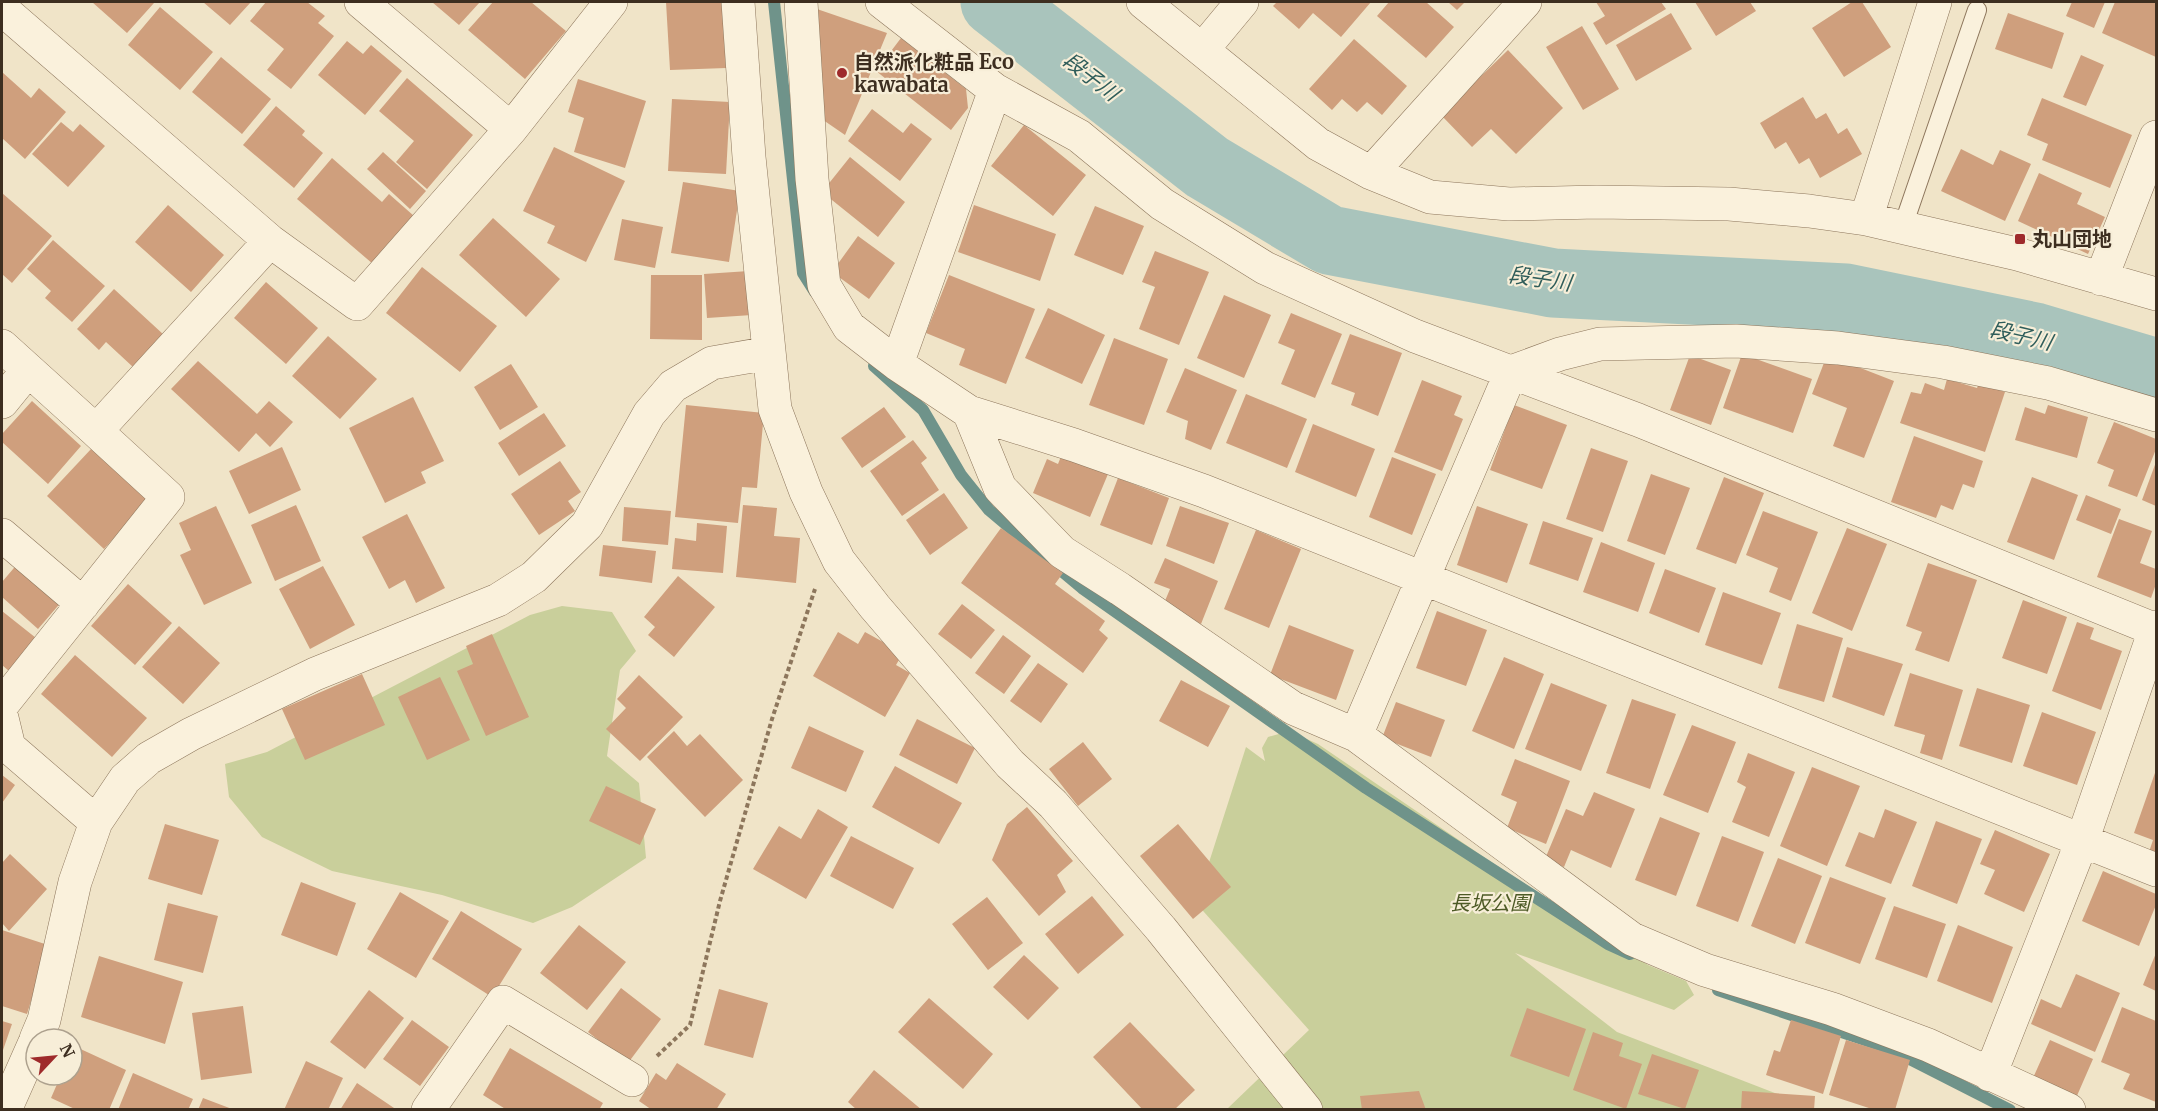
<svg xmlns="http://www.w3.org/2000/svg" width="2158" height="1111" font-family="Merriweather,'Noto Sans JP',serif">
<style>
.green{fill:#c9cf9b}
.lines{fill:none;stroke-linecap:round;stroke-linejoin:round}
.stream{stroke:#6f938a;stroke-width:12}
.river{stroke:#a9c4bc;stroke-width:69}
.building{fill:#cf9f7d}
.lane-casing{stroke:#8d765c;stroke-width:20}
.street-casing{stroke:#8d765c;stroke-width:34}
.path{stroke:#8d765c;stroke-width:4;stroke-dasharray:4.5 3;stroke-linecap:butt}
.lane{stroke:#faf1dc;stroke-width:18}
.street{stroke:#faf1dc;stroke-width:33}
.poi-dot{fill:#9e2a2b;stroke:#f7eed8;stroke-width:2}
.labels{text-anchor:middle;stroke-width:4.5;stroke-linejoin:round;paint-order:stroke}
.poi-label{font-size:20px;font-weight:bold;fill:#3d2e20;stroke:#f7eed8;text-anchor:start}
.park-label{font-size:20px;font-style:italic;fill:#4d5a26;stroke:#f7eed8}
.water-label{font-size:21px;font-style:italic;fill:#2f5d5a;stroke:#f7eed8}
</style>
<rect width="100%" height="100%" fill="#f0e4c8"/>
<path class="green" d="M562,606L612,612L636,651L620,670L607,756L639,783L646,858L572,907L533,923L442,895L332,871L262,837L229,797L225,764L267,752L530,615Z
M1289,731L1318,744L1535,892L1648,965L1686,981L1694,995L1674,1010L1515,953L1617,1032L1816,1109H1227L1309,1030L1196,903L1246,747L1265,761L1262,748L1268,737Z"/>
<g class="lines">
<path class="stream" d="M774,2L803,273L815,292
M874,366L923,410L961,475L989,510L1082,588L1366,788L1608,944L1630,954
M1718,990L1886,1047L2010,1110"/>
<path class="river" d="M995,2L1207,167L1329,240L1553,283L1846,298L2035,337L2156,373"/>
</g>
<path class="building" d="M92,2H152L154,3L127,33Z
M203,2H251L230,25Z
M266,2H307L325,16L318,23L334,36L291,89L267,70L284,49L250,21Z
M432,2H480L459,25Z
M493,2H531L566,31L525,79L468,30Z
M666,2H722L726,68L670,70Z
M1277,2H1371L1341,37L1313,13L1299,29L1273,6Z
M1389,2H1426L1454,27L1426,58L1377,16Z
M1448,2H1465L1457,10Z
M1596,2H1661L1666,9L1606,45L1593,23L1605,16Z
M1695,2H1750L1756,11L1716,36Z
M1852,2H1862L1891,47L1844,77L1812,28Z
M2072,2H2105L2094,28L2066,16Z
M2115,2H2156V57L2102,33Z
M160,7L213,52L180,90L128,45Z
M814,8L887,33L845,135L813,113Z
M1671,13L1692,49L1636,81L1616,45Z
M2008,13L2064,33L2052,69L1995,49Z
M1582,26L1619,89L1583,110L1546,47Z
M901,38L966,89L968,108L951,130L876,71Z
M1354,39L1407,86L1382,115L1367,102L1357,112L1342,99L1332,110L1309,89Z
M347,41L363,54L371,45L402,71L365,115L318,75Z
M1508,50L1563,108L1516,154L1491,129L1472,147L1441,115Z
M2081,55L2104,65L2086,106L2063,97Z
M221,57L271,99L242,134L192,92Z
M2,72L31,98L39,88L66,112L25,159L2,138Z
M407,78L473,135L427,189L396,162L414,141L379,111Z
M578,79L646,101L625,168L574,152L584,118L568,112Z
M1803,97L1816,119L1826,113L1838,134L1847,128L1862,154L1820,178L1809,158L1799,164L1786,142L1775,149L1760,123Z
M2042,98L2132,135L2110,188L2042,160L2048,144L2027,135Z
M672,99L730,102L726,174L668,171Z
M276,106L305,131L302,135L323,153L294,188L243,145Z
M872,109L903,133L911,123L932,139L900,181L848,141Z
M61,122L73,132L80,124L105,146L68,187L32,154Z
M1024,125L1086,175L1053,216L991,166Z
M554,147L625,181L586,262L547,243L555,226L523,211Z
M1961,149L1993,165L2000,150L2031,164L2005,221L1941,191Z
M383,152L426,191L410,209L367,169Z
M850,157L905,202L878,237L822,192Z
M332,158L382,202L389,194L414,216L373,264L297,199Z
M2039,173L2082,193L2077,204L2105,217L2088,254L2018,221Z
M683,182L740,191L729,262L671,253Z
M2,193L52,236L12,283L2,274Z
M168,205L224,255L191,292L135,242Z
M974,205L1056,234L1040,281L958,252Z
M1095,206L1144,226L1123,275L1074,255Z
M493,218L560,279L526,317L459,255Z
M622,219L663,227L655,268L614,260Z
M858,236L895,263L869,299L832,272Z
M53,240L105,286L72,322L45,298L51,291L27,269Z
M1155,251L1209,272L1179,345L1139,329L1155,287L1142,282Z
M422,267L497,326L460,372L386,313Z
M749,271L752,315L707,318L704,274Z
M651,275H702V340L650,339Z
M949,275L1035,309L1006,384L959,365L965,349L926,333Z
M266,282L318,328L286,364L234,318Z
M114,289L164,335L133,367L106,342L99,350L77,329Z
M1224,295L1271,315L1244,378L1197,358Z
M1048,308L1105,335L1082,384L1025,358Z
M1291,313L1342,334L1315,398L1281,384L1295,350L1278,343Z
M1350,334L1402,353L1378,416L1351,405L1355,393L1331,384Z
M328,336L377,379L340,419L292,376Z
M1114,338L1168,359L1144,425L1089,405Z
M1742,354L1812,379L1793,433L1723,408Z
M1690,355L1731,370L1711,425L1670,410Z
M1827,355L1894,381L1864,458L1833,446L1847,408L1812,394Z
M198,361L257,414L269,401L293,422L270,447L256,433L239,452L171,389Z
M511,364L538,407L500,430L474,387Z
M1185,368L1237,390L1211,450L1185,439L1188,421L1166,412Z
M1947,379L1977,388L1979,383L2005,392L1985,452L1900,423L1911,392L1921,394L1925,383L1944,390Z
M1422,380L1462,396L1454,415L1463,419L1442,471L1394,452Z
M1246,394L1307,419L1287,468L1226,443Z
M413,397L444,461L421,472L426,483L385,503L349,428Z
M32,401L81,446L48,484L2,442V434Z
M686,405L764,413L757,488L742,487L738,523L675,517Z
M1514,405L1567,425L1542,489L1490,470Z
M2048,405L2088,417L2077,458L2015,440L2025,407L2045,414Z
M884,407L906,437L862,468L841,438Z
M544,413L566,446L519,476L498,443Z
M2114,422L2156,439V449L2137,497L2108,486L2114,470L2097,463Z
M1313,424L1375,449L1356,497L1295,472Z
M1914,436L1983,461L1974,488L1963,484L1953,510L1941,505L1936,518L1891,502Z
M913,440L927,458L921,463L939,490L902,516L870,471Z
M282,447L301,490L249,514L229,471Z
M92,448L148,500L104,549L47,496Z
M1591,448L1628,461L1603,532L1566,519Z
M1062,454L1108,474L1090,517L1033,493L1047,459L1058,464Z
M1392,457L1436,474L1412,535L1369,517Z
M560,461L581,492L568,501L575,511L539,535L511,494Z
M2156,462V506L2142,500Z
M1651,474L1690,488L1665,555L1627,541Z
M1724,477L1764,493L1736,564L1696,549Z
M2032,477L2078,495L2054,560L2007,542Z
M1118,478L1169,498L1152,545L1100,525Z
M944,493L968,528L930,555L906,520Z
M2086,495L2121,509L2111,534L2076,520Z
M296,505L321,561L275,581L251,525Z
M743,505L777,508L774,536L800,538L796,583L736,577Z
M216,506L252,583L204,605L180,555L191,550L179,523Z
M1180,506L1229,523L1214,564L1166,546Z
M1477,506L1528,524L1507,583L1457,565Z
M624,507L671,511L668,545L622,541Z
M1763,511L1818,532L1791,601L1769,592L1778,568L1746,555Z
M407,514L445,588L416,603L405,580L389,589L362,537Z
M2119,519L2152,531L2140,563L2156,569V584L2151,598L2097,577Z
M1543,521L1593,538L1578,581L1529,564Z
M697,523L727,526L723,573L672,569L675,538L696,541Z
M1001,528L1063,573L1055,584L1105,621L1099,630L1108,638L1083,673L961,583Z
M1847,528L1887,544L1852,631L1812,613Z
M1256,530L1301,549L1269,628L1224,609Z
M1601,542L1655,563L1638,612L1583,592Z
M603,545L656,551L652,583L599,576Z
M1165,558L1218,581L1201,624L1162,608L1170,589L1154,583Z
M19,562L63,600L38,629L2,597V582Z
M1928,563L1977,580L1949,662L1915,650L1922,632L1906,626Z
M323,566L355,625L310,649L279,589Z
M1665,569L1716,588L1699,633L1649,613Z
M678,576L715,607L674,657L648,635L655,627L644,617Z
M128,584L172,623L135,665L91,626Z
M1723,592L1781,613L1762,665L1705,645Z
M2023,600L2067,617L2047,674L2002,658Z
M962,604L995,630L971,659L938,634Z
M2,611L36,638L9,671L2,665Z
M1437,611L1487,630L1466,686L1416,668Z
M2077,622L2094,628L2090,639L2122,651L2101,710L2052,691Z
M1797,624L1843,638L1824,702L1778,688Z
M1289,625L1354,650L1336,700L1270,675Z
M179,626L220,663L183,704L142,667Z
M838,632L858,644L865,632L903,653L896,665L910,673L885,717L813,676Z
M492,634L529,717L486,736L457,671L473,664L466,646Z
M1003,635L1031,656L1004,694L975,673Z
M1847,647L1903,664L1884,716L1832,697Z
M75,655L147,718L112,757L41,694Z
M1504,657L1544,674L1514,749L1472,731Z
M1038,663L1068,684L1041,723L1010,701Z
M1910,673L1963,690L1942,760L1920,753L1925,735L1894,726Z
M362,674L385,725L305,760L282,709Z
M639,675L683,717L640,761L606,729L626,708L617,699Z
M440,677L470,740L427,760L398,697Z
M1181,680L1230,706L1208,747L1159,721Z
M1551,683L1607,705L1581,771L1525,749Z
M1977,688L2030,705L2012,763L1959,746Z
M1632,699L1676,714L1650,789L1606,773Z
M1396,702L1445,720L1431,757L1382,738Z
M2042,712L2096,732L2077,785L2023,766Z
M917,719L975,748L957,784L899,755Z
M1692,725L1736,742L1708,813L1663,795Z
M809,726L864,751L846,792L791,768Z
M674,731L687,746L700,734L743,780L705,817L647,757Z
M1083,742L1112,779L1078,806L1049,769Z
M1748,753L1795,772L1769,837L1732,822L1746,787L1737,782Z
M1515,759L1570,781L1546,844L1507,828L1517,802L1501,795Z
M895,766L962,803L939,844L872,807Z
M1812,767L1860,786L1827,866L1780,846Z
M2156,770V855L2149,852L2153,840L2134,833Z
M2,775L15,785L2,803Z
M606,786L656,809L640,845L589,821Z
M1594,792L1635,809L1611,868L1571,850L1564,867L1545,859L1566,809L1583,816Z
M1027,807L1073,861L1057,875L1066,892L1039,916L992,860L1007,824Z
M818,809L848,827L806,899L753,869L779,826L801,839Z
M1885,809L1917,822L1891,884L1845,866L1859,832L1874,838Z
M1660,817L1700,833L1676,896L1635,880Z
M1936,821L1982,839L1957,904L1912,886Z
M165,824L219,840L202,895L148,879Z
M1178,824L1231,887L1193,919L1140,856Z
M1995,830L2050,854L2024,912L1984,894L1995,870L1980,864Z
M851,836L914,868L893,909L830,876Z
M1722,836L1764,852L1738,922L1696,906Z
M10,854L47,889L9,931L2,923V863Z
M1778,858L1822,876L1795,944L1751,926Z
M2103,871L2156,894V905L2139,946L2082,921Z
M1830,877L1886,898L1860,964L1805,943Z
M301,882L356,903L337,956L281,935Z
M400,892L449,921L416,978L367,949Z
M1092,896L1124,935L1078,974L1045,934Z
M987,897L1023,943L988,970L952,924Z
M168,903L218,916L203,973L154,960Z
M1894,906L1946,924L1927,978L1875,959Z
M461,911L522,949L492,997L432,959Z
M579,925L626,962L587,1010L540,973Z
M1958,925L2013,947L1992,1003L1937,981Z
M2,930L48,945L27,1014L2,1006Z
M2156,953V991L2143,985Z
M1024,955L1059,988L1028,1020L993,987Z
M99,956L183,982L165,1044L81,1017Z
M2076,974L2120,993L2095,1052L2031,1024L2041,999L2061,1008Z
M621,988L661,1019L628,1063L588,1032Z
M719,989L768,1003L753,1058L704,1045Z
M369,990L404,1018L365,1069L330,1042Z
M929,998L993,1054L963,1089L898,1032Z
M243,1006L252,1073L201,1080L192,1013Z
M2122,1007L2156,1021V1102L2123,1089L2130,1074L2101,1062Z
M1527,1008L1586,1029L1569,1077L1510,1056Z
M412,1020L449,1047L420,1086L383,1059Z
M1791,1020L1841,1036L1823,1094L1766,1075L1774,1050L1780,1052Z
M2,1021L12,1024L2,1053Z
M1130,1022L1195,1090L1174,1110H1143L1093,1057Z
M1593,1032L1623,1043L1619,1056L1642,1064L1626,1109L1573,1090Z
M1846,1040L1910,1060L1895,1110H1875L1829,1095Z
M2050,1040L2093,1059L2076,1098L2033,1078Z
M74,1046L126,1070L109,1110H77L51,1098L61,1075H72Z
M510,1048L603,1103L599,1110H507L483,1095Z
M1652,1054L1699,1070L1685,1109L1638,1094Z
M306,1061L343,1078L328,1110H284Z
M677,1063L726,1094L716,1110H652L639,1101L656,1073L666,1080Z
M874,1070L922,1110H857L848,1102Z
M133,1073L193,1099L188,1110H118Z
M357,1083L397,1110H340Z
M1419,1091L1426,1110H1362L1360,1096Z
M1742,1091L1815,1096L1814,1110H1741Z
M203,1098L232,1109V1110H198Z"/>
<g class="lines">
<defs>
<path id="lane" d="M1902,229L1977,10"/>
<path id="street" d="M361,2L511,129
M738,2L749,157L775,409L806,492L839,561L875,607L1010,764L1053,804L1161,929L1306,1110
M801,2L812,179L824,285L849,327L897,364
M882,2L995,90L1079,136L1162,204L1265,268L1415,336L1638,420L2156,630
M1143,2L1318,144L1371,173L1430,197L1509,204L1597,202L1729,204L1809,211L1866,219L2017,254L2156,294
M2,9L270,241L357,304L511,129L611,2
M1203,49L1242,2
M995,90L897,364L969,412L1074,445L1204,491L2156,870
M1371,173L1525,2
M1866,219L1935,2
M2101,279L2156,137
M2,346L96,431
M2,402L28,370
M969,412L1000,488L1062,552L1120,589L1293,708L1356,735L1632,939L1705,970L1832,1009L1928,1045L2069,1110
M2,535L83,604
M2,705L168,497L96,431L270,241
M2,718L9,747L96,822
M1356,735L1511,372L1560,354L1600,344L1736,341L1838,348L1943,362L2048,383L2156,415
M36,1039L44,1020L75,882L96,822L125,779L149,758L191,734L315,674L498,600L534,577L587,525L649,414L673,386L712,363L769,353
M1990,1075L2082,841L2156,627
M5,1110L36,1040
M428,1110L503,1002L632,1080"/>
</defs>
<use href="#lane" class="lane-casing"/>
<use href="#street" class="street-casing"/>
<path class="path" d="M657,1056L690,1025L720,901L772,719L815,589"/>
<use href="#lane" class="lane"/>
<use href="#street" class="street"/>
</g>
<g class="poi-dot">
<circle cx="842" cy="73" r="6"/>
<rect x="2014" y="233" width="12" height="12" rx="3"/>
</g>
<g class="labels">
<g class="poi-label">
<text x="854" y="69">自然派化粧品 Eco<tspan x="854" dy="23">kawabata</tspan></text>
<text x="2032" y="246">丸山団地</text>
</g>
<g class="park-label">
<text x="1490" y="910">長坂公園</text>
</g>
<g class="water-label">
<text transform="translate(1091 77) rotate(38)" y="7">段子川</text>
<text transform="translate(1540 279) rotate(8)" y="7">段子川</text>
<text transform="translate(2021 336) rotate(13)" y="7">段子川</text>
</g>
</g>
<rect width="2158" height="1111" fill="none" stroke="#3d2e20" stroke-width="6"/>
<g transform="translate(54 1057) rotate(64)"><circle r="28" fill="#f7eed8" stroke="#ada18e" stroke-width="1.5"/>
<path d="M0-4.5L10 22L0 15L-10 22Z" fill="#9e2a2b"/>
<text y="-9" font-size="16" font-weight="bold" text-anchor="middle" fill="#3d2e20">N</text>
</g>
</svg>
